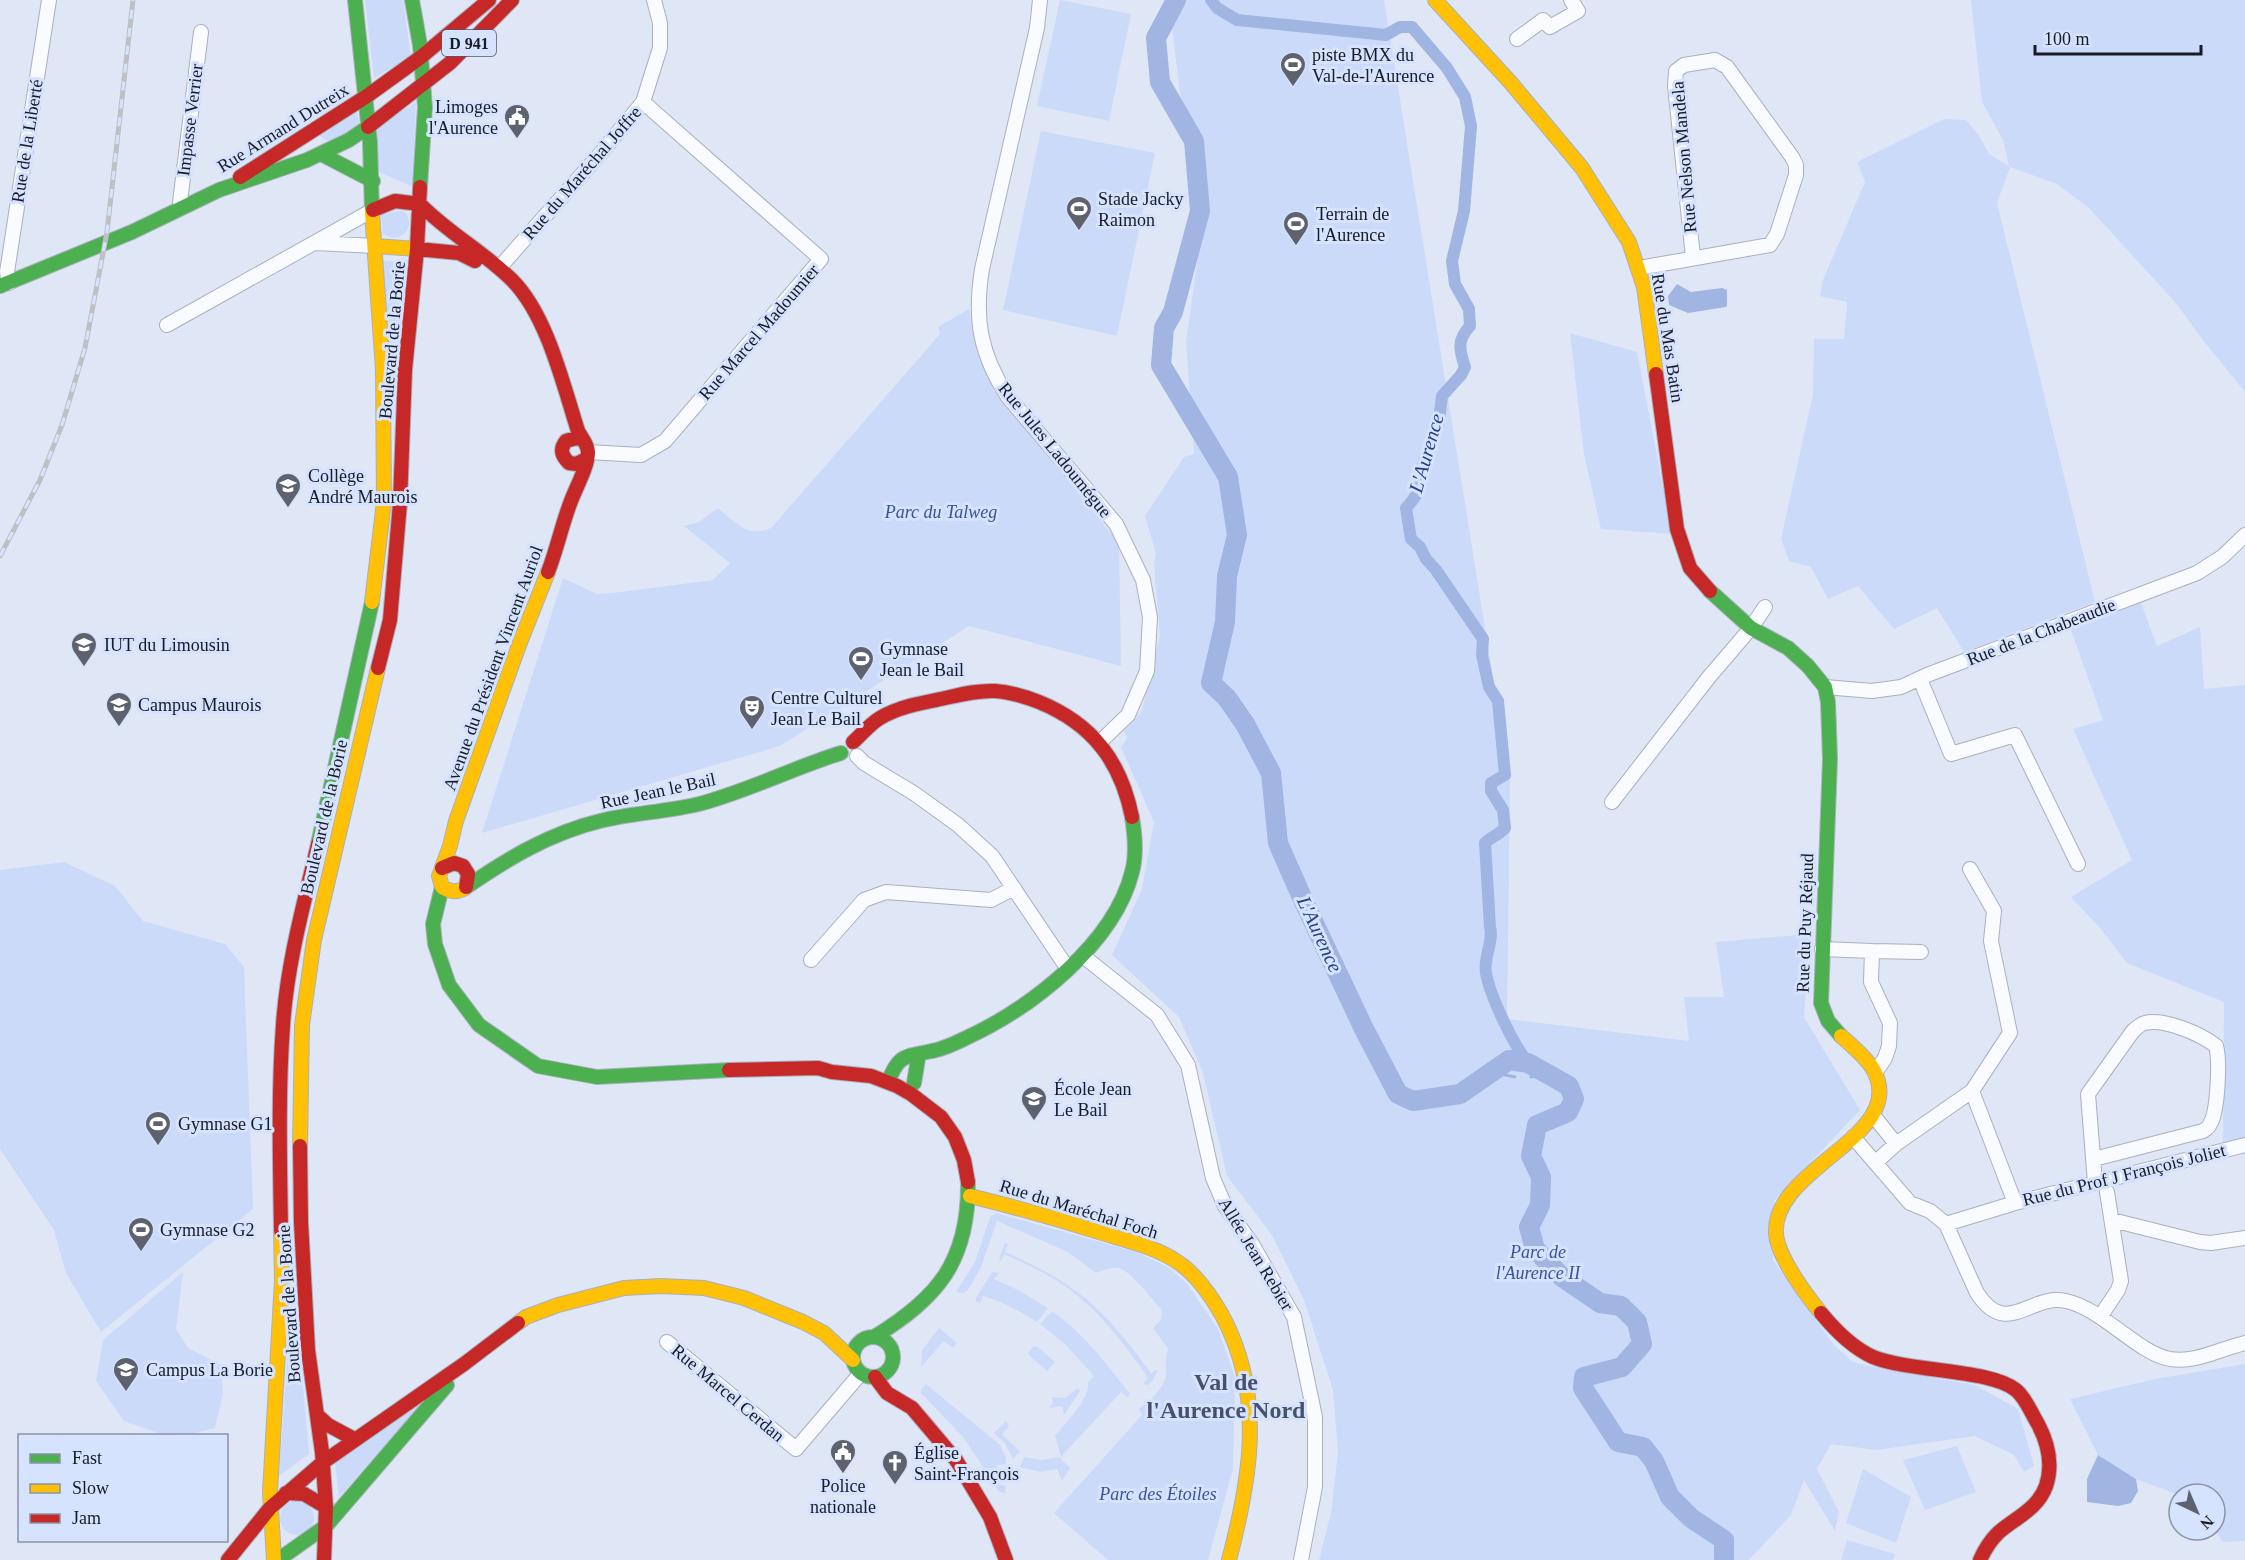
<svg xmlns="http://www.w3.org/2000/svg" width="2245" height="1560" font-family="'Times New Roman',serif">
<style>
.green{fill:#ccdafa}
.water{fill:#a1b5e2}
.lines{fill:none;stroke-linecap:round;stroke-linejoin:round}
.stream{stroke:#a1b5e2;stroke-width:3}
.canal{stroke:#a1b5e2;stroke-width:12}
.river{stroke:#a1b5e2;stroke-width:20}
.street-casing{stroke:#aab0bc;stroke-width:16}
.fast-casing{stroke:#aab0bc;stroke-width:16}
.slow-casing{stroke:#aab0bc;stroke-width:16}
.jam-casing{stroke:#aab0bc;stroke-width:16}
.street{stroke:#fafbfe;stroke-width:14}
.fast{stroke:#4caf50;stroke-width:14}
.slow{stroke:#ffc107;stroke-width:14}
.jam{stroke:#c62828;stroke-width:14}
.rail-casing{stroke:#bec0c3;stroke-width:5}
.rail{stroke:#d6e3ff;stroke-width:3;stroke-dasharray:9;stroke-linecap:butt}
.labels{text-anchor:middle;stroke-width:6;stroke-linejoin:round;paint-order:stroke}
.shield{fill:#d6e3ff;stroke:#505766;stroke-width:1.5}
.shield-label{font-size:16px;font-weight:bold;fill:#171b25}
.poi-label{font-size:18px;fill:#171b25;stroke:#d6e3ff;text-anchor:start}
.street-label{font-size:18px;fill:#171b25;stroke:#d6e3ff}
.park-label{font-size:18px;font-style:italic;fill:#375399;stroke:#d6e3ff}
.water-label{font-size:20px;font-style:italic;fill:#253f83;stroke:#d6e3ff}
.district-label{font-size:24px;font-weight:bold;fill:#475169;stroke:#d6e3ff}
</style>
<rect width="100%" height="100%" fill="#dfe6f6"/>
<path class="green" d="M365,0H403L411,57L374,78Z
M1060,0L1131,14L1109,121L1037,106Z
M1184,0H1384L1510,783L1507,1019L1689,1041L1684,997H1724L1716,942L1810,934L1804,1017L1860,1110L1774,1201L1773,1260L1834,1345L1853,1362L1882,1369L1975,1385L2018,1409L2034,1466L2024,1472L2014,1455L1975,1436L1876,1450L1831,1444L1817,1469L1839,1512L1835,1531L1804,1480L1791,1515L1749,1560H1319L1331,1513L1338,1451L1333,1390L1304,1300L1272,1235L1227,1176L1203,1073L1179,1017L1112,955L1142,889L1154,822L1121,747L1127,738L1124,731L1142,711L1160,636L1154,564L1156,554L1145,516L1184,457L1194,454L1186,342L1206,199L1180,93L1172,27Z
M1971,0H2245V392L2206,344L2175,302L2089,208L2057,184L2010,167L1997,203L2095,602L1964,652L1937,608L1894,629L1858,586L1828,599L1811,567L1789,561L1781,539L1813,394L1814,339H1844L1847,302L1820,296L1823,280L1865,182L1857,162L1944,119L1966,120L1978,134L1989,154L2009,166L2003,140L1982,102Z
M416,102L413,187L377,171V127Z
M357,112L360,127L331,143L318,135Z
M1041,131L1155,153L1117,336L1003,310Z
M403,210C419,225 401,246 383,234L381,215Z
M382,261H407L394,388H390Z
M969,309L978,352L993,388L1119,543L1121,666L969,626L780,746L482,833L563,578L597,594L613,593L713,580L730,563L684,526L699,522L718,508C735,522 750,540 772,527L940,334L938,327Z
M1570,333L1637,352L1672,534L1601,529L1584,454Z
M2141,603L2157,646L2200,627L2204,689L2245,685V1141L2223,1147L2224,1002L2127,963L2100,928L2071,897L2132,860L2073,729L2103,720L2071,630Z
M64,862L115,886L143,921L225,944L244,967L253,1209L101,1332L66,1273L54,1230L0,1149V870Z
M996,1213L1136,1252L1168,1267L1187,1284L1218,1329L1235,1377L1233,1469L1208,1560H1108L1054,1513L1142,1415L1139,1409C1150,1401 1165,1388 1166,1374C1166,1363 1165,1360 1168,1349L1153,1328C1159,1322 1164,1319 1161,1309C1151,1299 1133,1273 1119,1268C1111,1266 1104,1270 1096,1273L1068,1252L997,1221L981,1267L968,1290L964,1293L956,1292L975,1262L990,1217Z
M1005,1243L1008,1244L1005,1252C1078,1284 1105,1310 1151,1373L1158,1369L1153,1380L1148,1385L1143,1384L1148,1378C1123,1342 1097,1307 1059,1282C1042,1271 1023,1263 1004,1254L1001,1261L999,1260Z
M183,1272L176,1329L188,1348L221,1365L223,1393L215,1428L188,1435H164L124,1421L96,1381L103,1340Z
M992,1272L999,1273L994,1279L1020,1291L1048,1308L1037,1322C1020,1311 1003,1302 983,1296L980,1303L976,1301V1298Z
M291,1306H296L309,1454L279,1476Z
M1052,1311C1085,1335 1105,1362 1130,1394L1127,1397L1121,1392L1061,1457L1055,1435C1066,1424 1090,1398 1088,1382L1094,1376L1066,1345L1040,1324Z
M939,1328L957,1343L953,1348L944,1341L921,1367L922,1350Z
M1032,1347H1038L1055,1362L1047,1371L1028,1354Z
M2245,1364V1541L2223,1542L2215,1530V1494L2179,1495L2136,1479L2098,1455L2070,1399L2155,1379Z
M441,1382L339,1497L335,1463Z
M926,1384L1000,1445L1006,1458V1464L997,1465L998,1484L1006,1486L1005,1493L999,1492L993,1482L997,1480L992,1468L986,1471L963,1437L921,1393V1389Z
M1078,1388L1080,1391L1064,1415L1062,1406L1049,1408L1053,1403L1052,1397L1065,1398Z
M1006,1421L1009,1426L1002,1435L1020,1451L1013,1459L1005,1443L994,1433Z
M1957,1446L1976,1492L1925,1510L1903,1460Z
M1024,1457L1042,1460L1059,1457L1070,1468L1062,1481L1057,1469L1040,1472L1020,1467Z
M1863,1469L1911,1497L1896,1543L1846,1523Z
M280 1518a17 17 0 1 1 34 0a17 17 0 1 1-34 0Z
M1847,1540L1895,1554L1893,1560H1841Z"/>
<path class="water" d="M1677,284L1691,292L1722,288L1727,290V306L1726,307L1688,313L1669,305L1668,296Z
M2098,1455L2136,1479L2138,1491L2131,1503L2118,1506L2087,1502V1479Z"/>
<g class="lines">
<path class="stream" d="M1491,1072L1515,1077
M1531,1077L1543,1073"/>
<path class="canal" d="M1211,0L1217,8L1237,20L1386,35L1400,27H1412L1447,68L1465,97L1471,126L1464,211L1452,261L1455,284L1469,309L1470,326C1457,340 1459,349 1465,367L1461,375L1442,396L1439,421L1422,468C1424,485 1417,496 1406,508L1411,539L1420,547L1426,559L1436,570L1483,639L1482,655L1489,687L1498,701L1505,775L1491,783V791L1503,810L1505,828C1499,835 1492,836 1485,843L1490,927C1494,942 1483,957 1486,973C1490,996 1513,1044 1528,1063"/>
<path class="river" d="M1176,0L1156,38L1160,82L1194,141L1200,211L1173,312L1164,328L1161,365L1228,477L1237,535L1227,576L1225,622L1211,683L1227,698L1245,724L1271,773L1278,843L1304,902L1364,1029L1398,1094L1413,1101L1460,1094L1509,1060L1528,1063L1569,1086L1574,1099L1568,1112L1537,1125L1531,1156L1541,1177L1540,1205L1529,1227L1535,1249L1562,1277L1600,1303L1621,1306L1637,1322L1642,1344L1622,1367L1584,1377L1583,1388L1618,1442L1643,1447L1654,1461L1670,1497L1691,1518L1724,1540V1560"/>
<defs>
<path id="street" d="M1040,0L1037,28L982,269C974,319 980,354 1008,397L1116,524L1143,580L1150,617L1147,671L1128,715L1100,742
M1517,39L1543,20L1550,27L1578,11L1571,0
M182,207L180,202L201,32
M315,243L375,246
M499,268L601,153L643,102L660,48V23L654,0
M1639,268L1770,245L1777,234L1796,175V165L1792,157L1727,67L1715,60L1684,65L1676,71L1675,86L1693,257
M9,283L7,272L49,0
M167,325L373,210
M588,452L641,455L665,441L821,259L643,102
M1920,679L1951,754L2015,735L2078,864
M1825,687L1872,691L1901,687L1927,675L2197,573L2222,557L2245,535
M857,756L864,763L915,794L958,825L992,856L1068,969
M1612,802L1709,677L1751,628L1765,607
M1822,949L1872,951L1871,982L1890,1023L1889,1046L1885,1058L1875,1073
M1872,951L1921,952
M1083,956L1157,1015L1188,1065L1213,1178L1225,1206L1252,1244L1294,1317L1315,1417V1487L1301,1560
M811,960L864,900L886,892L991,900L1014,888
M1972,1091L2015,1203
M1872,1117L1877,1120L1896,1144
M1853,1137L1910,1203L1930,1211L1946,1224L1977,1293C2007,1339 2030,1293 2066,1301C2103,1309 2137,1353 2170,1359C2197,1363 2219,1349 2245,1343
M2094,1159L2203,1131C2206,1129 2209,1127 2210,1124C2218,1112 2220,1060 2216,1046C2201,1034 2164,1018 2145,1023C2140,1024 2137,1028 2133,1031L2088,1094L2095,1183
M1876,1162L1896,1144L1972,1091L2010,1033L1991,941L1994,911L1970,869
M2112,1220L2200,1242L2211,1243L2245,1238
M1946,1224L2015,1203L2245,1145
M2100,1317L2118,1290L2121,1281L2107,1192
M667,1342L796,1449L861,1373"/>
<path id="fast" d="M355,0L370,142L372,212
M412,0L420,45L425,107L420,187
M321,154L373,181
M0,286L132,232L219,190L307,160L349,140L368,127
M1710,591L1751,628L1788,648L1808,666L1825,687L1828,702L1830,759L1821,1003L1828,1021L1841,1036
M318,844L372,602
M442,887L433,924L435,944L449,985L479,1025L538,1066L597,1077L729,1070
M465,888C507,859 550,833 600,821C632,813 666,812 699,804C748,791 793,768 841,753
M888,1082C899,1053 906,1057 932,1051C944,1049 956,1043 966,1038C1031,1008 1114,944 1132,872C1137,854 1135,835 1132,817
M914,1083L918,1059
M853 1357a20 20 0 1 1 40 0a20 20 0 1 1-40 0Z
M874,1337C938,1298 969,1261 968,1182
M278,1560L326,1526L447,1385"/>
<path id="slow" d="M1435,0L1511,83L1582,168L1629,242L1644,287L1656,374
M375,246L417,249
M372,602L384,502L383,370L372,212
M465,888C457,893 450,892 442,887L439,876L450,846L456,821L519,645L548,572
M300,1146L302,1025L314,940L378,668
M970,1196C1015,1207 1058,1219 1102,1233C1128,1241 1156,1247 1179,1263C1197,1275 1211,1296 1222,1315C1265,1395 1251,1477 1229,1560
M1821,1313C1806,1295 1778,1257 1776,1234C1771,1167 1911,1136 1873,1069C1865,1056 1852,1046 1841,1036
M518,1323L526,1317L558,1305L624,1288L661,1286L704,1288L744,1298L803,1322L824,1333L853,1360
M274,1560L270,1492L282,1280L281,1231"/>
<path id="jam" d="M367,96L421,57L489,0
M368,127L450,63L512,0
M240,177L367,96
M420,204C448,233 484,252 512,280C547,315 563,384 578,431C581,437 588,445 588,452C588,467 576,487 571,501C562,524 557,549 548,572
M373,210L395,201L420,204
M417,249L459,253L475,261
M1656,374L1677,529L1690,568L1710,591
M582,439L576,438L566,441C559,450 562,456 569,463L577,464L584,460
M378,668L390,620L400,503L405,370L417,249L420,187
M853,742C862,734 870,724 880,718C898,707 921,703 941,699C959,695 977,690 995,691C1010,692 1026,697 1039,702C1093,724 1121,762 1132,817
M442,868L454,863L463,866L468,874L466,887
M729,1070L818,1068L832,1072L871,1076L897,1086L911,1094L941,1117L955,1137L964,1160L968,1182
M300,1146L301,1222L308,1350L322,1452L326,1507L324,1560
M281,1231C280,1163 278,1093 283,1025C287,964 304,903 318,844
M1821,1313C1835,1330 1853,1348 1873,1357C1910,1372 1990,1369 2016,1390C2026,1398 2031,1413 2038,1424C2048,1443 2053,1465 2046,1486C2038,1509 2015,1518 1998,1533C1990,1541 1984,1551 1980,1560
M875,1377L887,1393L912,1408L956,1460L990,1517L1006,1560
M317,1415L328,1425L354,1439
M286,1493L304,1494L326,1507
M228,1560L270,1508L322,1463L464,1364L518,1323"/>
</defs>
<use href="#street" class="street-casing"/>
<use href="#fast" class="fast-casing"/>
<use href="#slow" class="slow-casing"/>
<use href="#jam" class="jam-casing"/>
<use href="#street" class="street"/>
<use href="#fast" class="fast"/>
<use href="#slow" class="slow"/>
<use href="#jam" class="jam"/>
<defs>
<path id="rail" d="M0,556L40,480L62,425L85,348L107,232L133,0"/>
</defs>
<use href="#rail" class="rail-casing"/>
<use href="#rail" class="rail"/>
</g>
<defs>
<symbol id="stadium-pin" viewBox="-11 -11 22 30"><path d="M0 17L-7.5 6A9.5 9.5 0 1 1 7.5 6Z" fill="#5d626e" stroke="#d6e3ff"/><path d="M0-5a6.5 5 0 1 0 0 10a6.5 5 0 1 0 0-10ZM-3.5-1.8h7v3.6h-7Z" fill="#fff"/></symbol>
<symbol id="civic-pin" viewBox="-11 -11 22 30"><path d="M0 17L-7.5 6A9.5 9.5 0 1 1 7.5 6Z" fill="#5d626e" stroke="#d6e3ff"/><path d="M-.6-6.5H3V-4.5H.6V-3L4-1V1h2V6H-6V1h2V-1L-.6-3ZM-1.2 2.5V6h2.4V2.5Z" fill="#fff"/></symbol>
<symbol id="school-pin" viewBox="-11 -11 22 30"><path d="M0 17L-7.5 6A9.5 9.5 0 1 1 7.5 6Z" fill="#5d626e" stroke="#d6e3ff"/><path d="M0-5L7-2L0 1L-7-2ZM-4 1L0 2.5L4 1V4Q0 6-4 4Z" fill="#fff"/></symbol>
<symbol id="university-pin" viewBox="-11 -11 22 30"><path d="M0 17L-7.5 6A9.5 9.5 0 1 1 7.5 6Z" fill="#5d626e" stroke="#d6e3ff"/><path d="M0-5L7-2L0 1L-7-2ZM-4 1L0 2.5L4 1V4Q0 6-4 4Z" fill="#fff"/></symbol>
<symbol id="theatre-pin" viewBox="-11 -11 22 30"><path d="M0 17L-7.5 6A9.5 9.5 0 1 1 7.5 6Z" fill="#5d626e" stroke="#d6e3ff"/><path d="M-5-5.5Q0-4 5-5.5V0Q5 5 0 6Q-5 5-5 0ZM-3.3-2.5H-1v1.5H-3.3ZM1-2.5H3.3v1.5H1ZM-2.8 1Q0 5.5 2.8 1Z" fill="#fff"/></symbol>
<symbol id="church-pin" viewBox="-11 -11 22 30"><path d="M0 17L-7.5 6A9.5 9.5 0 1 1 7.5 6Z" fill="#5d626e" stroke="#d6e3ff"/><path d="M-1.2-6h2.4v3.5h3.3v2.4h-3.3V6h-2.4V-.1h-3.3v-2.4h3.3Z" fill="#fff"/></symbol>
</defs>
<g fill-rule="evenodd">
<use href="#stadium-pin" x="1278" y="50" width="30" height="40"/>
<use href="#civic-pin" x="502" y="102" width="30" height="40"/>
<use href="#stadium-pin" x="1064" y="194" width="30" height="40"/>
<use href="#stadium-pin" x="1281" y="209" width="30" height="40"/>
<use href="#school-pin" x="273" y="471" width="30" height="40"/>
<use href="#university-pin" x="69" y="630" width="30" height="40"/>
<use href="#stadium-pin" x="846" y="644" width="30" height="40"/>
<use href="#university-pin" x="104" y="690" width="30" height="40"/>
<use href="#theatre-pin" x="737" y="693" width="30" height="40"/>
<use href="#school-pin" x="1019" y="1084" width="30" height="40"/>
<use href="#stadium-pin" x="143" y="1109" width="30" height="40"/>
<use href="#stadium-pin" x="126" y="1215" width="30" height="40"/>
<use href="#university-pin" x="111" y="1355" width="30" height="40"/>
<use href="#civic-pin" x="828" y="1437" width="30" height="40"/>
<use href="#church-pin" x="880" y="1448" width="30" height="40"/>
</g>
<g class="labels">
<rect class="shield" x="442" y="30" width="54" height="26" rx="4.5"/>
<g class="shield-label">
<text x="469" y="49">D 941</text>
</g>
<g class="poi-label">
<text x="1312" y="61">piste BMX du<tspan x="1312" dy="21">Val-de-l'Aurence</tspan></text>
<text x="498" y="113" text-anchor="end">Limoges<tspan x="498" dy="21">l'Aurence</tspan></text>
<text x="1098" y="205">Stade Jacky<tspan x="1098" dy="21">Raimon</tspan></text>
<text x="1316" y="220">Terrain de<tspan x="1316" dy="21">l'Aurence</tspan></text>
<text x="308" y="482">Collège<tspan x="308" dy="21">André Maurois</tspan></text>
<text x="104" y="651">IUT du Limousin</text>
<text x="880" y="655">Gymnase<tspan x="880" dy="21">Jean le Bail</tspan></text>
<text x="771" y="704">Centre Culturel<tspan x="771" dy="21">Jean Le Bail</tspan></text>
<text x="138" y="711">Campus Maurois</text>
<text x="1054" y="1095">École Jean<tspan x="1054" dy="21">Le Bail</tspan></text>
<text x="178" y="1130">Gymnase G1</text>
<text x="160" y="1236">Gymnase G2</text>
<text x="146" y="1376">Campus La Borie</text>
<text x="914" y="1459">Église<tspan x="914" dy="21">Saint-François</tspan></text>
<text x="843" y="1492" text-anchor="middle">Police<tspan x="843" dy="21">nationale</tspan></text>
</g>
<g class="street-label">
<text transform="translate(190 120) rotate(-83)" y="6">Impasse Verrier</text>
<text transform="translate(283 128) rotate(-32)" y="6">Rue Armand Dutreix</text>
<text transform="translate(27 141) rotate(-81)" y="6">Rue de la Liberté</text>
<text transform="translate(1684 157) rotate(-95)" y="6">Rue Nelson Mandela</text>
<text transform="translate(582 173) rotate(-49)" y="6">Rue du Maréchal Joffre</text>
<text transform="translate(759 332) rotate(-49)" y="6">Rue Marcel Madoumier</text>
<text transform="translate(1668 338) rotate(81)" y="6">Rue du Mas Batin</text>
<text transform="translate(392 340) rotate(-85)" y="6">Boulevard de la Borie</text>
<text transform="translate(1055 450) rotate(51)" y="6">Rue Jules Ladoumégue</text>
<text transform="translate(2041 632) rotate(-21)" y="6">Rue de la Chabeaudie</text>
<text transform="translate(493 668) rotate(-70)" y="6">Avenue du Président Vincent Auriol</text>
<text transform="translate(658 791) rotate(-12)" y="6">Rue Jean le Bail</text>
<text transform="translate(324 817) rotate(-77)" y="6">Boulevard de la Borie</text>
<text transform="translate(1805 923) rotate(-88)" y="6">Rue du Puy Réjaud</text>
<text transform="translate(2124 1175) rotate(-14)" y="6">Rue du Prof J François Joliet</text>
<text transform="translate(1079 1209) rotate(17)" y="6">Rue du Maréchal Foch</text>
<text transform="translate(1256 1254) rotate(59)" y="6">Allée Jean Rebier</text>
<text transform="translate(289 1304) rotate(-94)" y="6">Boulevard de la Borie</text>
<text transform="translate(728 1393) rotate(40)" y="6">Rue Marcel Cerdan</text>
</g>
<g class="park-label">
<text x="941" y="518">Parc du Talweg</text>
<text x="1538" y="1258">Parc de<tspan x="1538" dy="21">l'Aurence II</tspan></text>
<text x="1158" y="1500">Parc des Étoiles</text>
</g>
<g class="water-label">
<text transform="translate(1426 453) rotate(-74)" y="7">L'Aurence</text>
<text transform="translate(1320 934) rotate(65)" y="7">L'Aurence</text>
</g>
<g class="district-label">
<text x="1226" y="1390">Val de<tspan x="1226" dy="28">l'Aurence Nord</tspan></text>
</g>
</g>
<rect x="18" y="1434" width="210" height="108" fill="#d6e3ff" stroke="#8a93a8" stroke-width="1.5"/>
<rect x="30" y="1454" width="30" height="9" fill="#4caf50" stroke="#8a93a8" stroke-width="1.5"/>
<text x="72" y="1464" font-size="18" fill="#171b25">Fast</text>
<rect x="30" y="1484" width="30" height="9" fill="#ffc107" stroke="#8a93a8" stroke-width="1.5"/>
<text x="72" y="1494" font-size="18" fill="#171b25">Slow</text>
<rect x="30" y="1514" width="30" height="9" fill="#c62828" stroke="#8a93a8" stroke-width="1.5"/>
<text x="72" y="1524" font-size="18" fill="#171b25">Jam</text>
<g transform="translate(2197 1512) rotate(136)"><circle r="28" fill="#d6e3ff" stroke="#8a93a8" stroke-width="1.5"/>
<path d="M0-4.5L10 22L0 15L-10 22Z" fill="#5d626e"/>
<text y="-9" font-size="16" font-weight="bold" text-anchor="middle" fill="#171b25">N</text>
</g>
<path d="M2035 45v9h166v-9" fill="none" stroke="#171b25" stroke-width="3"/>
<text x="2044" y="45" font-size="18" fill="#171b25" stroke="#d6e3ff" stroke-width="4.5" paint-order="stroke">100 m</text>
</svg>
